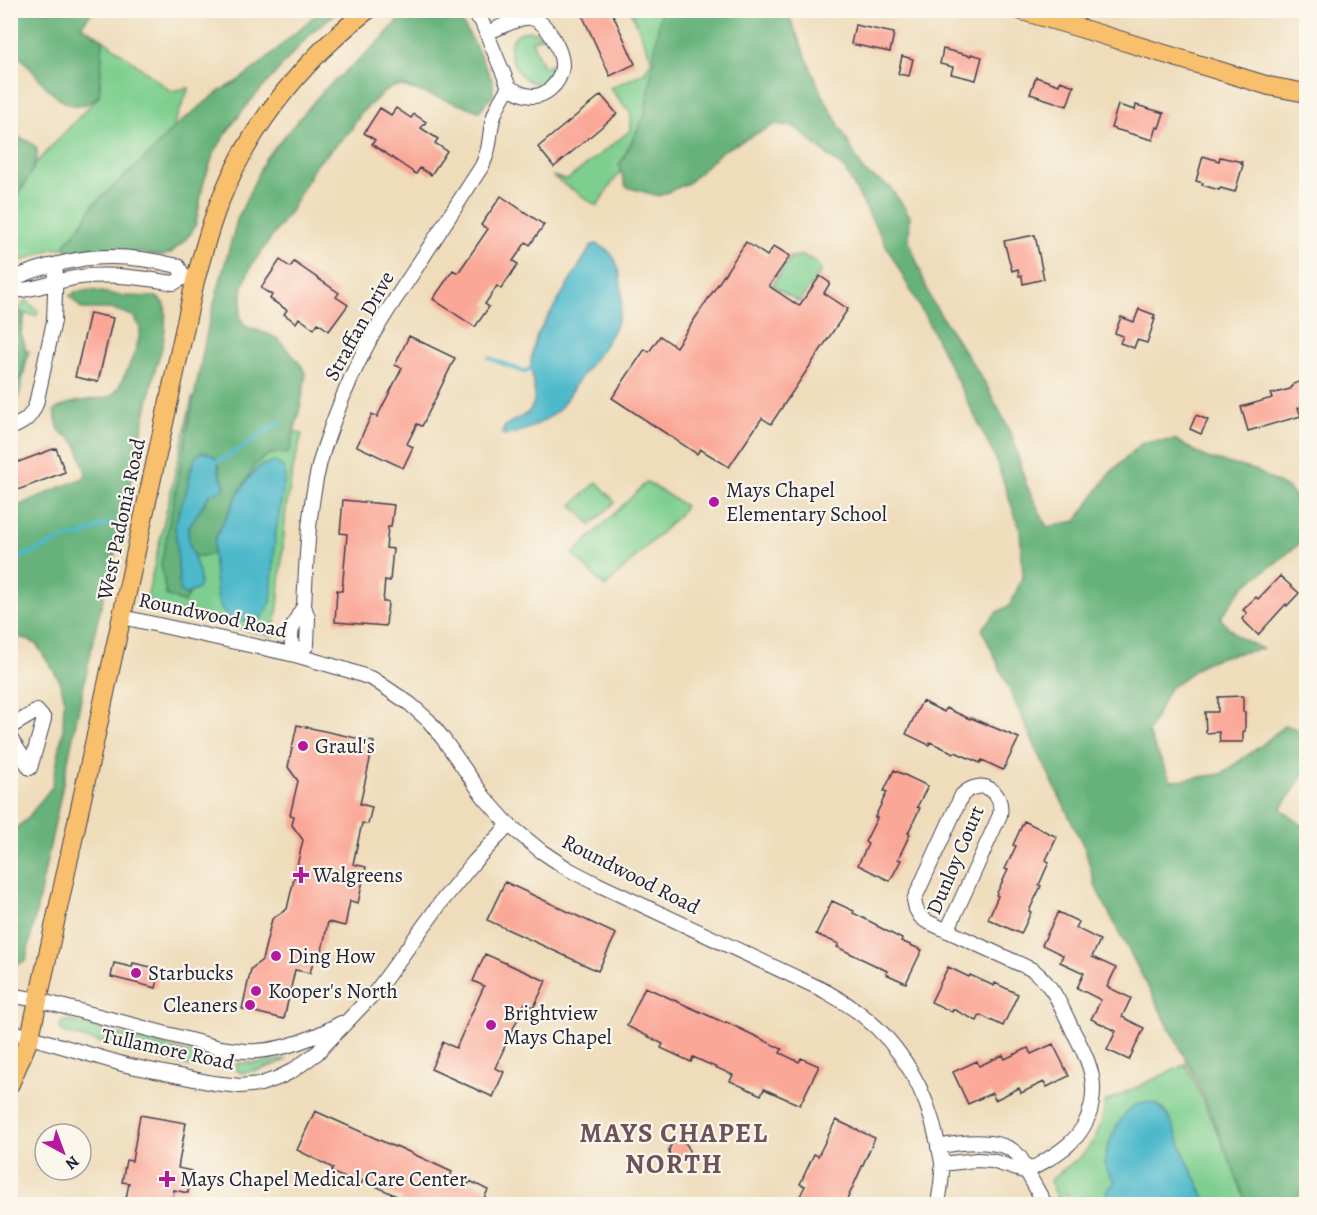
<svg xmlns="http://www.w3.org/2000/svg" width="1317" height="1215" font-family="Alegreya,serif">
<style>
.green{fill:#7ecf8f;stroke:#507865;stroke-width:1.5}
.forest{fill:#66b27a;stroke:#446a5a;stroke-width:1.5}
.water{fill:#4eb9cb;stroke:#386e83;stroke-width:1.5}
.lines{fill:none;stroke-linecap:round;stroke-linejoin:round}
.stream{stroke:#4eb9cb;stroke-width:4.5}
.building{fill:#faa797}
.minor-casing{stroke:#413e4e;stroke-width:16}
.major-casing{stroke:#413e4e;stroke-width:20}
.minor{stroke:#fff;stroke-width:14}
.major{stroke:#f8bf6c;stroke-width:18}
.poi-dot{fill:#b5179e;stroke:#fbf7ec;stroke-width:2}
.labels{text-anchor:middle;stroke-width:4.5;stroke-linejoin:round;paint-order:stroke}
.street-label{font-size:21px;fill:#22223b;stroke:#fbf7ec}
.poi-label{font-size:21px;fill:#22223b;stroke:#fbf7ec;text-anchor:start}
.district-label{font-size:27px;font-weight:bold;letter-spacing:1.5px;fill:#6e515b;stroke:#fbf7ec}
</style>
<rect width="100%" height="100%" fill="#fbf7ec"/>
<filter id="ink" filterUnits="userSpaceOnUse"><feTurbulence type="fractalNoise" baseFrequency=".0167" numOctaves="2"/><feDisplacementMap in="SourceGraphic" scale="12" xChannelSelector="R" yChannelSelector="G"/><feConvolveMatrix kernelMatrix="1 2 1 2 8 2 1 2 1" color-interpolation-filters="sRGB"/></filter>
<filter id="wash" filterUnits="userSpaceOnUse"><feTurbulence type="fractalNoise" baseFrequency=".008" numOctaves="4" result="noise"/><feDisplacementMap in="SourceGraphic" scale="24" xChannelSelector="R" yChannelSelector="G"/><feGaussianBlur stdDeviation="1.35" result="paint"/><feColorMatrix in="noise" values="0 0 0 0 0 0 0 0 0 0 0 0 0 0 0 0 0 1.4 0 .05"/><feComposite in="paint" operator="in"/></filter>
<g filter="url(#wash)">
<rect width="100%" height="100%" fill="#eedcba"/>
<path class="green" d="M631,11H681L665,75L621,170L597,206L552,176L567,180L631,130V114L610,88L644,73L652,60Z
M528,31L535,32L542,37L532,41L543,67L553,64V74C529,109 486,36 528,31Z
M103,39L171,91L189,88L172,129L154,150L94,204L79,228L66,243L65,248L52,249L11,265V203L23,187L36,163L99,96Z
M803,256L815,261L821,271L799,302L772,285L791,257Z
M26,300L38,311L36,316L25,314L18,348L29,351L18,400L12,408L11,404V320Z
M192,398L302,434L293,469L286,509L278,608L272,636L154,609L147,598Z
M597,482L615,502L591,525L572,505Z
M647,482L685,506L678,516L605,587L573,554Z
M66,1020L194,1054L198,1059V1063L196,1066L192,1067L65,1033L61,1030L60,1025L62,1022Z
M287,1059C272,1067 257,1071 241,1073L237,1070L236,1067L237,1063H257Z
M1186,1064L1250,1204H1073L1068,1194L1058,1199L1050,1181C1059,1171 1070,1166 1080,1157C1095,1143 1103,1123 1105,1102Z"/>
<path class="forest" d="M10,11H93L81,26L103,39L99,96C68,124 44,83 25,62C21,58 15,54 11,50Z
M320,11H338L311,33L247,105L226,133L213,155L203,185L196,223L191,233L184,241L171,253L162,256L140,253L69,251L65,248L66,243L79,228L94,204L154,150L172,129L221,90L236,82L259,65Z
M406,11H455L473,41L493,82V95L479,111L403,86L393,87L384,92L361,113L350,131L315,166L291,210L251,266L243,286L240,317L245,326L268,334L278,339L301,365L306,374L301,403L290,450L287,454L278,453L268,455L255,465L237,496L219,530L215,539L213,554L194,557L189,543L188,528L210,494L223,490L225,486L220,474L219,462L192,466L187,489L178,561L180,590L185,595L189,594L184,603L166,595L161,564L209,322L237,220L265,159L323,91L381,40Z
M658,11H787L819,88L864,172L890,187L910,216L909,241L931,300L985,383L1011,433L1026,484L1047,527L1076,521L1110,473L1143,442L1176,440L1207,458L1255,470L1290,490L1300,504L1305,539L1277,562L1243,587L1220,618L1237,636L1262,649L1224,656L1204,663L1169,689L1148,733L1171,781L1221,774L1263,744L1285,725L1306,732V771L1281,809L1306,828V1204H1247L1216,1126L1192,1071L1096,888L1085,849L1033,742L982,629L996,613L1010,605L1023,576L1020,530L995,457L929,324L845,170L795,127L776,124L722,151L688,183L659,196L626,187L619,166L645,115L660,15Z
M10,135C19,137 31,140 36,148C43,159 19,194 11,203Z
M91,290L122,296L157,297L165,304C167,325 164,346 156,366L114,556L96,627L26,960L13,967L10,964L11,832L26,820L52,787L63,732L64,697L60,681L37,645L29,640L11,635V509C35,499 59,487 84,478L86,473L77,445L71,438L61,433L58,427L54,411C63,403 82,401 94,399C100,398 106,399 112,395C121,389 142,339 140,328C139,324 135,319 133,316L113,309H82L69,295L71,296L75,292Z
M19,311L24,314L20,334C32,350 23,380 11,393V322Z"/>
<path class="water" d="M597,244C603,247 608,250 612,255C621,266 624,299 620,313C613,338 591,363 576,384C570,392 565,403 558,410C547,421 519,435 504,435L502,433L505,426C512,420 523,418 529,411C540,399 531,378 531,364C531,354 534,345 537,335L592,245Z
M202,452C218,455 217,459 219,472C220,477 223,482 225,486L223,490L210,494L188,528L189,543L199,572L200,584L198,589L185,595L180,590L175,524L187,489L192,466L197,455Z
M273,462C282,464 285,468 285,478L275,537L271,602L262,617L256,621L251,622L237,620L228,616L222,610L217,597L213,554L215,539L237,496L248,479L260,466Z
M1145,1102C1151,1102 1157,1104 1162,1109C1174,1121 1178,1140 1185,1156C1192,1172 1201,1188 1207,1204H1121L1109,1197L1107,1192C1109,1187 1113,1186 1115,1181C1111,1176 1106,1171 1105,1165C1103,1151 1120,1116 1131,1108C1135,1105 1140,1103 1145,1102Z"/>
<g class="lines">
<path class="stream" d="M489,358L524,372L537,366
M213,464L242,448L252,440L282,421
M10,564L16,559L69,537L80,536L108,523"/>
</g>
<g id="blocks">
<path class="building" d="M580,10H611L635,64L610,76Z
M855,25L894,33L890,52L851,44Z
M943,49L971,56V54L982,57L976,80L951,74L953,67L940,64Z
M902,56L913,59L909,76L898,74Z
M1036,77L1059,85L1060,81L1074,86L1067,106L1030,94Z
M601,95L617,114L554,167L538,147Z
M1118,105L1135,110L1136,105L1164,113L1159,128L1157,127L1153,140L1111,128Z
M380,108L391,115L396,108L411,118L414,114L426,122L421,128L438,139L435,143L447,151L431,175L420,168L416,174L372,144L375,140L364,133Z
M1203,156L1219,161L1220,157L1242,162L1241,164L1243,165L1235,192L1220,188L1219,190L1202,185L1203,183L1196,181Z
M501,196L544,225L530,245L526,242L513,261L518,264L501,289L497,286L485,304L489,307L475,327L433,299L453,270L458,273L488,229L481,225Z
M1035,235L1044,279L1023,284L1022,276H1019L1018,269L1012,271L1004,241Z
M746,242L767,256L774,246L790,256L769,286L799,306L820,276L830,283L824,293L848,309L771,424L762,418L729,467L700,449L697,454L612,398L645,349L649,352L660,336L676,347Z
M280,260L290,267L294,262L339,293L336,297L348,305L329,331L318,323L314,329L299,318L296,323L284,314L287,310L270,299L272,295L261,288Z
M1139,309L1155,315L1153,319H1155L1147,343L1137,340L1134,348L1120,343L1123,336L1115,333L1121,317L1134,322Z
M90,313L113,318L98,382L75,377Z
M409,336L455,358L422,426L417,424L407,444L413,447L403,468L357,446L372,414L377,417L402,368L395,365Z
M1306,379V405L1298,408L1301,416L1248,431L1241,407L1272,398L1271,394L1290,389L1293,384Z
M1196,415L1208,420L1201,434L1190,429Z
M56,448L65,472L10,493V465Z
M343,500L394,505L391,527H388L386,548L393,549L390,581L385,580L383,602H388L386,626L335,622L337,590L342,591L347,534L340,533Z
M1280,576L1299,593L1287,606L1286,604L1258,635L1242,619L1247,613L1243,610L1256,597L1258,599Z
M1243,696V712H1245V731L1243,732V742H1220L1219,732L1206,733L1205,712H1218V697Z
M922,701L944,712L946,708L970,719L971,718L1019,738L1003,770L982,760L980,763L955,752L954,753L930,742L929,745L906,734Z
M297,725L374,742L360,804L372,807L368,824L362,823L353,864L366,867L358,903L350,901L345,926L328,922L320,960L314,959L310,973L295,970L284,1019L242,1009L251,969L262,960L272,919L287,909L303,840L292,825L294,816L290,815L298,781L288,767Z
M894,770L928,786L917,807L920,808L908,833L910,834L898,859L901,860L890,881L858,865L868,844L865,842L877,818L875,817L887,792L884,791Z
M1024,821L1057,837L1046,860L1049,862L1039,885L1041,886L1029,911L1031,912L1021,934L988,919L998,896L996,895L1008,870L1005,869L1016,846L1013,845Z
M505,882L616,934L598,971L487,920Z
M832,901L854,911L853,913L877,925V926L902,939L901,941L922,950L906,983L886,974L887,971L837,947L839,944L816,934Z
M1058,912L1079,922L1076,928L1100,940L1092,957L1116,968L1107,987L1131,998L1122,1017L1144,1028L1129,1060L1107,1050L1116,1031L1091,1019L1101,1000L1077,988L1084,973L1060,962L1063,955L1042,945Z
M485,954L546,981L534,1007L525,1003L495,1068L504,1072L493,1097L431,1069L443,1042L456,1048L484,986L473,981Z
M114,963L132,967L133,963L160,969L156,988L111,977Z
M948,967L969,977L970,975L994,986L995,983L1018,994L1003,1026L980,1015L977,1021L953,1009L952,1012L931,1002Z
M645,987L725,1023L726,1022L782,1049L780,1053L799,1062L801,1058L819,1066L800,1105L764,1089L761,1095L730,1081L733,1075L693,1057L691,1062L661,1048L663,1044L627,1026Z
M1053,1044L1069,1076L1047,1087L1044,1082L1021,1093L1019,1088L995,1100L992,1093L968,1104L953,1072L977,1061L979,1066L1003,1055L1005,1059L1028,1048L1031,1054Z
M315,1111L395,1147L396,1146L452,1172L450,1177L468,1185L470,1181L488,1190L481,1204H400L403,1199L363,1180L361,1185L331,1172L333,1168L297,1150Z
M140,1115L186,1123L178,1168L192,1171L188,1193L174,1190L172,1204H125L129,1183L122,1182L126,1160L132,1161Z
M836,1120L875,1138L845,1204H796L805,1186L800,1184L814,1154L818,1156Z
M669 1151a10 10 0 1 1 20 0a10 10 0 1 1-20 0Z"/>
</g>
</g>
<g filter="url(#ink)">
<use href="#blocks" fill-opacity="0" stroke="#413e4e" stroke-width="1.5"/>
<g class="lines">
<defs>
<path id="minor" d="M470,10L481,20L509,87C514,90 520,94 526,95C544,100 560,84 562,67C563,52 547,21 531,18C520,16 497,29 487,33
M10,281C23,273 36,270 49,266C63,263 77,259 90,258C119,255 150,259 178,266L184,277L196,280
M10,291C34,291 57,280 80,277C112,273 143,278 174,283L184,277
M10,428C24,423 31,417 36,404L54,321L56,265
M304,606C292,625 287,634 295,655L307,645L308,618L304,606C307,554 308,499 324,448C335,415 348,382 364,351C377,325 394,301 410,277C434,240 458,203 482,166C490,149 489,140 492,123C495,109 502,98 509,87
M122,617L295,655L347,670L373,679L410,704L429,721L444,740L484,797L509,825L541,851L568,869L593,882L823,990C837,998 850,1005 862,1015C902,1046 927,1092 937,1140C939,1148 941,1155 942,1163C943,1176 940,1191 938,1204
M10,727L37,711L44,719L30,768L10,738
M947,931L1000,815C1004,790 981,777 962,795L914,900L916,909L920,916L926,921L1033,970C1055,988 1061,1006 1073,1031C1078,1040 1083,1050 1087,1060C1099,1089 1093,1123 1069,1144C1057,1155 1041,1163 1027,1172L1045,1204
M10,995L38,1000L220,1048C232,1050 245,1052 257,1051C287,1049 316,1037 341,1023
M10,1031L126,1065L213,1083L240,1086L261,1084L278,1078L292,1071L317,1053L377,990L442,901L474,862L509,825
M938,1147C961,1142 1007,1136 1021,1159C1024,1163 1025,1168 1027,1172L992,1161L977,1160L942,1164"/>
<path id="major" d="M1019,10L1080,28L1269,86L1306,93
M10,1084L30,1037L195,281C203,254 209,227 220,201C243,143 278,94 322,50C337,36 351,22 368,10"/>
</defs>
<use href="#minor" class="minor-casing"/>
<use href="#major" class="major-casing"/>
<use href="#minor" class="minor"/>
<use href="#major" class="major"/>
</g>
</g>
<g class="poi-dot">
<circle cx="714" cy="502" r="6"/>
<circle cx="303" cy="746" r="6"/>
<path d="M298 866h6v6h6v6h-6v6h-6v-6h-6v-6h6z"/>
<circle cx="276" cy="956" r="6"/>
<circle cx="136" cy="973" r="6"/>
<circle cx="256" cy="991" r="6"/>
<circle cx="250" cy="1005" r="6"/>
<circle cx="491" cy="1025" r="6"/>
<path d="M164 1170h6v6h6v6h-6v6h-6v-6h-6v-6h6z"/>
</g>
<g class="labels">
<g class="street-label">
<text transform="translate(359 326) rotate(-61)" y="7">Straffan Drive</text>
<text transform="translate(121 519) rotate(-78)" y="7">West Padonia Road</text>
<text transform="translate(213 615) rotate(12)" y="7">Roundwood Road</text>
<text transform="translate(955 860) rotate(-67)" y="7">Dunloy Court</text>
<text transform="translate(631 874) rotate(27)" y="7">Roundwood Road</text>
<text transform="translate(168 1049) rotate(12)" y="7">Tullamore Road</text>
</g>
<g class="poi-label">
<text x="726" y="497">Mays Chapel<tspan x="726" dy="24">Elementary School</tspan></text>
<text x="315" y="753">Graul's</text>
<text x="313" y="882">Walgreens</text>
<text x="288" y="963">Ding How</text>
<text x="148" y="980">Starbucks</text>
<text x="268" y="998">Kooper's North</text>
<text x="238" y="1012" text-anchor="end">Cleaners</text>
<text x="503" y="1020">Brightview<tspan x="503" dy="24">Mays Chapel</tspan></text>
<text x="180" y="1186">Mays Chapel Medical Care Center</text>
</g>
<g class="district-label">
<text x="674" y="1142">MAYS CHAPEL<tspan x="674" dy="31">NORTH</tspan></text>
</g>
</g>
<rect width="1317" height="1215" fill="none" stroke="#fbf7ec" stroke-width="36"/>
<g transform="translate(63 1152) rotate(139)"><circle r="28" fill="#fbf7ec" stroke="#a4a2a5" stroke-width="1.5"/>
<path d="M0-4.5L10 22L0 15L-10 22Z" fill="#b5179e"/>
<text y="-9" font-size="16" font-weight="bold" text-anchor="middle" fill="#22223b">N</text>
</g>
</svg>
